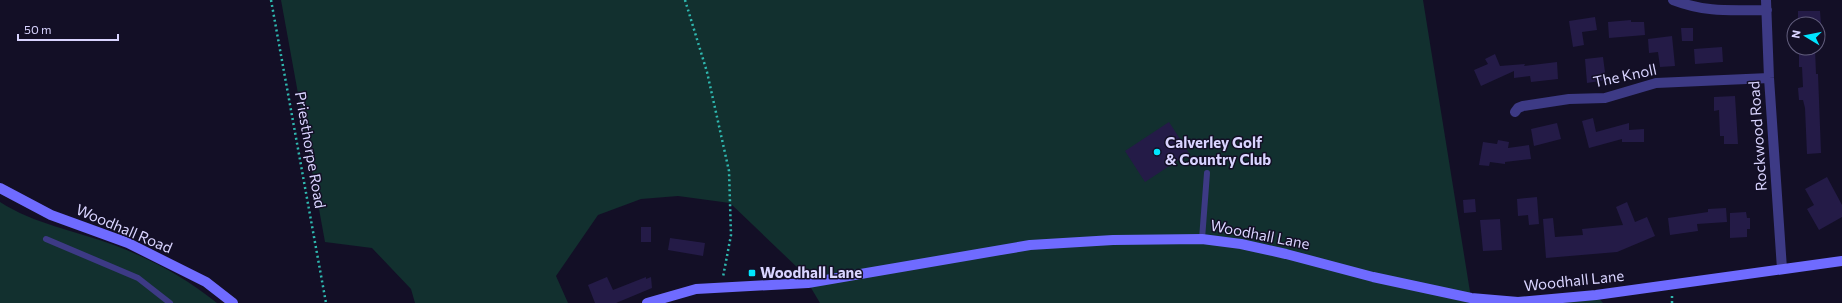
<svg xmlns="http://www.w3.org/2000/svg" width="1842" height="303" font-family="Commissioner,sans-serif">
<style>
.green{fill:#12302f}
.building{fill:#241b47}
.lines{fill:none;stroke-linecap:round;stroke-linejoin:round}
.path{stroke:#2fb8b0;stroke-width:2.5;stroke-dasharray:2 3;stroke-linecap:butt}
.lane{stroke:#3d3a85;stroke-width:6}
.street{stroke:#3d3a85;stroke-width:10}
.secondary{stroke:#6f6bff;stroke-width:10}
.poi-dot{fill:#00e5ff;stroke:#130f26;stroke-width:1.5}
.labels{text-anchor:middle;stroke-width:3;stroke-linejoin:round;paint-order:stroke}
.street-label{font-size:15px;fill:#d9d4ff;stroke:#130f26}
.poi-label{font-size:15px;font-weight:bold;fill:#d9d4ff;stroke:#130f26;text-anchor:start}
</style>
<rect width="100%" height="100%" fill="#130f26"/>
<path class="green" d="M281,0H1423L1471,298L1596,295L1603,303H820L801,271L730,203L678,196L641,199L598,215L556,276L568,303H415L411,289L372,248L325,242Z
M0,202C34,224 76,231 114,245C151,259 186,278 217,303H0Z"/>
<path class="building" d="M1798,11H1820L1821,24H1798Z
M1595,17L1597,30L1582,32L1584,45L1573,47L1569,21Z
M1631,20V22H1644L1645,35L1609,38L1608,22Z
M1681,28H1693V41H1682Z
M1672,36L1675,66L1660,67L1658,52L1649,53L1648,39Z
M1722,47L1723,62L1695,64L1694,49Z
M1799,48H1815L1816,74H1818L1821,153L1807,154L1805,108L1803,100H1799L1798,88L1803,87L1802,67H1799Z
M1495,54L1500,66L1525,64L1524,66L1557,62L1558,79L1531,82L1530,76L1514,78V71L1481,86L1474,70L1488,64L1485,59Z
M1603,57L1606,80L1587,83L1585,59Z
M1735,96L1738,144H1724V136H1720L1719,110L1714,111V97Z
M1593,118L1596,132L1629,123V130L1644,129V142H1622V139L1589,148L1582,121Z
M1169,122L1189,153L1145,182L1125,151Z
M1557,123L1561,139L1534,146L1531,129Z
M1498,140L1509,142L1508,148L1529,145L1531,159L1505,162V164L1490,162L1489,166L1479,165L1483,142L1497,144Z
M1827,177L1842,205V217L1819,230L1807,209L1814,205L1805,189Z
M1537,197L1539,224L1529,225L1528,215L1518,216L1517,199Z
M1475,199L1476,212L1464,213L1463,200Z
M1627,202L1635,222L1647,217L1655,236L1617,252L1546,258L1543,219L1553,218L1555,237L1583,235L1582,229L1623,225L1616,207Z
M1726,208L1727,222L1697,224L1698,231L1670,235L1668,218L1708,212V209Z
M1746,212L1747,218H1750V229H1747V237L1730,238V213Z
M1500,219L1502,250L1483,251L1480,220Z
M641,227H651V242H641Z
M670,238L705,243L703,256L668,250Z
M607,277L613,290L646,277V279L651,277L652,288L616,303H595L588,285Z"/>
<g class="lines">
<path class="path" d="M271,0L326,303
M685,0L707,72L729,171L731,235L723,277
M1672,303V296"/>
<path class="lane" d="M46,239L138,278L170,303
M1202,239L1207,173"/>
<path class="street" d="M1673,0C1707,13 1731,10 1767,10
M1766,0L1769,78L1782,269
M1515,112L1518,108L1523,106L1569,99L1605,98L1656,83L1769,78"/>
<path class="secondary" d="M0,188L51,215L128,243L206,282L233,303
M647,303L696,289L808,283L1030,245L1113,240L1202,239L1241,244L1286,254L1373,277L1471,298L1518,302L1596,295L1842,261"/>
</g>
<g class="poi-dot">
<circle cx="1157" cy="152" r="4"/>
<rect x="748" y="269" width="8" height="8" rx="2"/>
</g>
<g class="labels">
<g class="street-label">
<text transform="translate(1625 76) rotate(-12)" y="5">The Knoll</text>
<text transform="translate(1758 136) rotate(-94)" y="5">Rockwood Road</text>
<text transform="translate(310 150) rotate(80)" y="5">Priesthorpe Road</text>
<text transform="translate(124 229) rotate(23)" y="5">Woodhall Road</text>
<text transform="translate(1260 235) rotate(11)" y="5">Woodhall Lane</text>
<text transform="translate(1574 281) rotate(-6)" y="5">Woodhall Lane</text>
</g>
<g class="poi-label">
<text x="1165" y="148">Calverley Golf<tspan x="1165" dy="17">&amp; Country Club</tspan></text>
<text x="760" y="278">Woodhall Lane</text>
</g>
</g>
<g transform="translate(1806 36) rotate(280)"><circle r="19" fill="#130f26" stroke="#625e7d"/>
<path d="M0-3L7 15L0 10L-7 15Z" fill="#00e5ff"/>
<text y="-6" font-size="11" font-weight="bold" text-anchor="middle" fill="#d9d4ff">N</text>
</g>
<path d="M18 34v6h100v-6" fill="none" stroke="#d9d4ff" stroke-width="2"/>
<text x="24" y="34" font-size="12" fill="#d9d4ff" stroke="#130f26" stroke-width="3" paint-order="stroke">50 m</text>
</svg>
